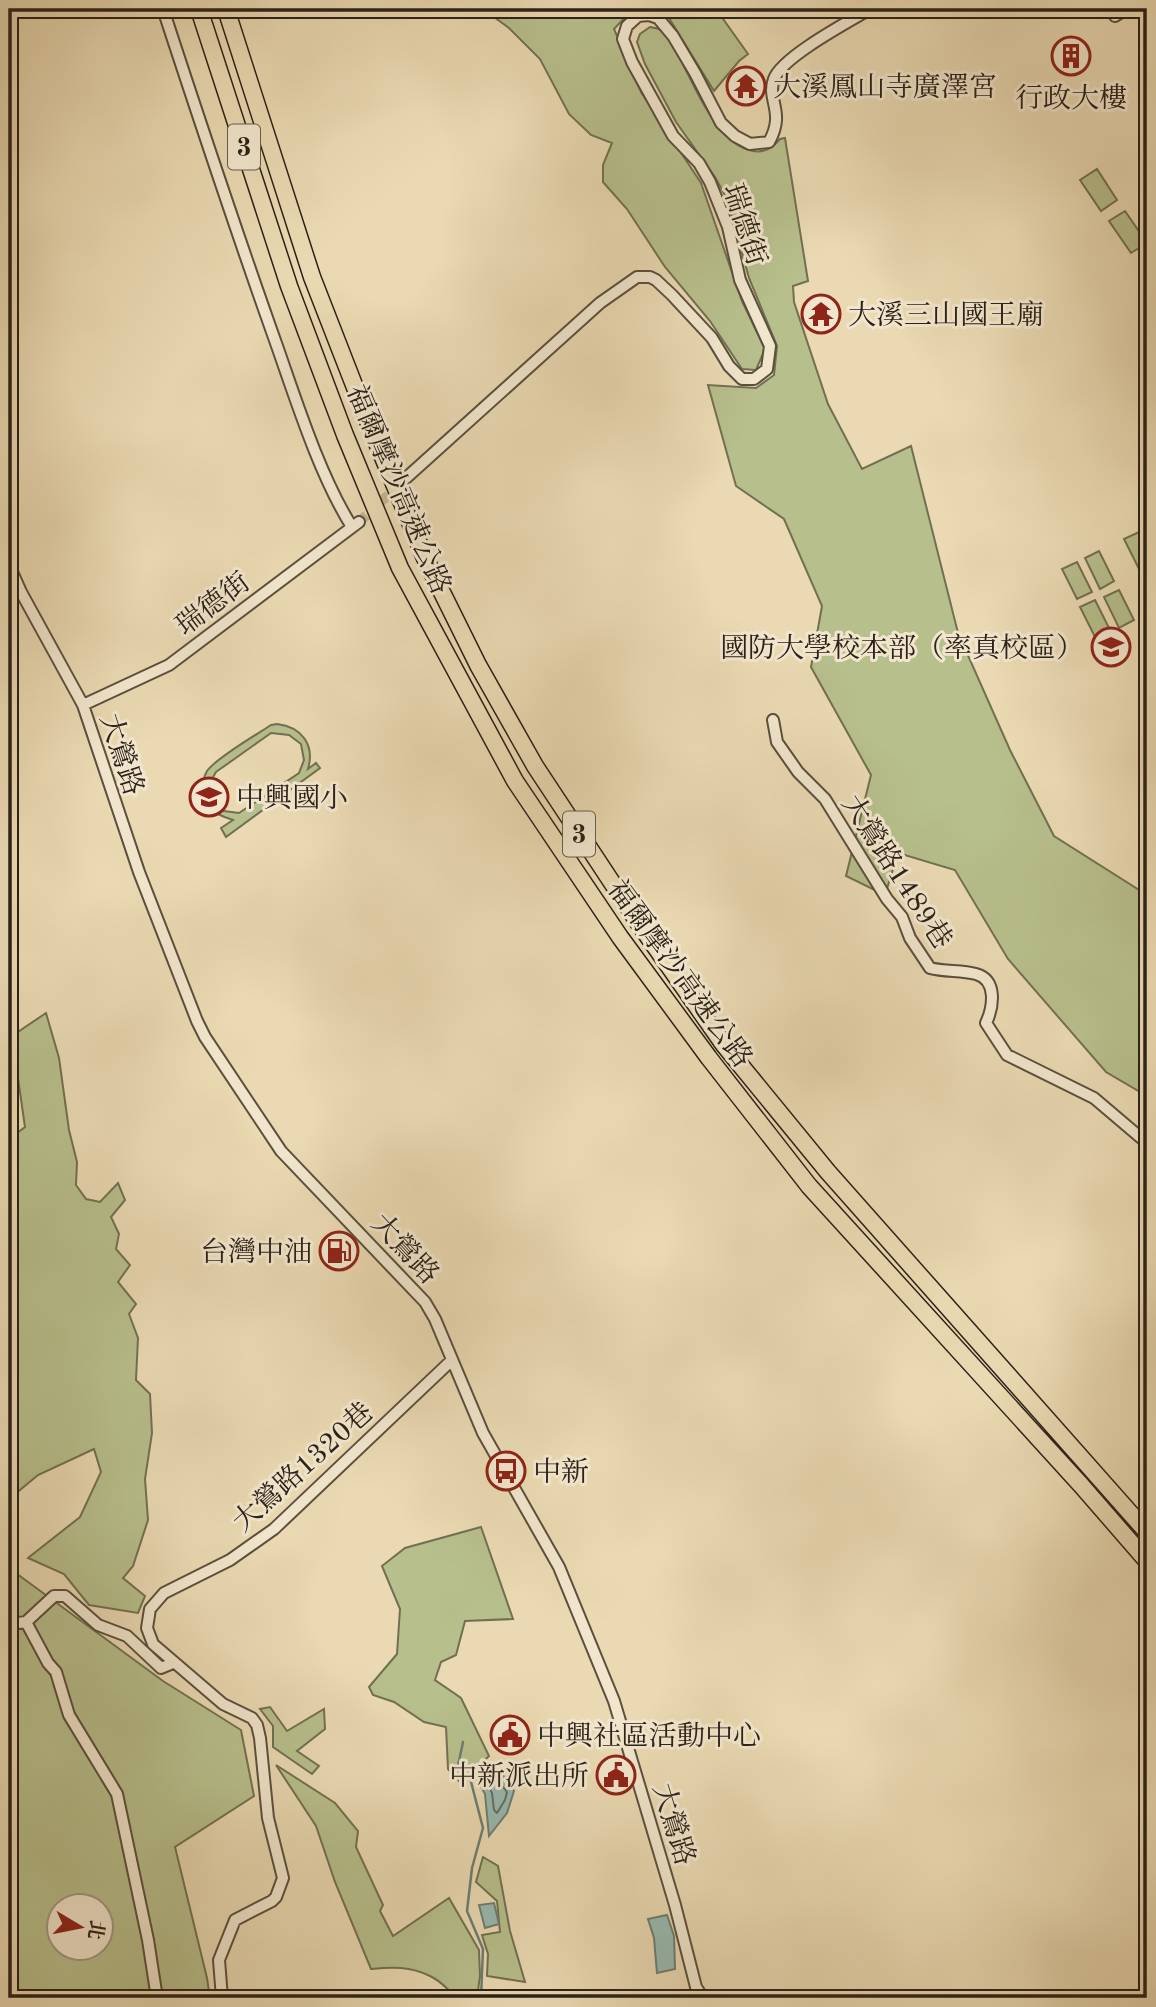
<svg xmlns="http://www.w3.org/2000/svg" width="1156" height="2007" font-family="'Old Standard TT','Noto Serif TC',serif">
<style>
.green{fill:#b7bf8c;stroke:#717052;stroke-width:2;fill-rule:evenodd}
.water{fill:#98bab0;stroke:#6c7d73;stroke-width:2}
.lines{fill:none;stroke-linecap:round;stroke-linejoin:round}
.shore{stroke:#626e64;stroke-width:2}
.stream{stroke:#6c7d73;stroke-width:2.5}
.minor-tunnel{stroke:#c4b493;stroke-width:10;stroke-dasharray:10 5;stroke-linecap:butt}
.minor-casing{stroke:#5b4f3e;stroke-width:14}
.highway-casing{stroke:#2b2118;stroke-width:19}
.minor{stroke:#f1e6cd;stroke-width:10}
.highway{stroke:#ead9b2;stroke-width:16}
.labels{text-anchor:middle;stroke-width:6;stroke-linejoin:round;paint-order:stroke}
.shield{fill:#f1e6cd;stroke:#665c4e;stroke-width:2}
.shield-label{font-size:26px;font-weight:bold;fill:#2b2118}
.poi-label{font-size:28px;fill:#2b2118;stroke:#f1e6cd;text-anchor:start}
.street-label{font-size:28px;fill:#2b2118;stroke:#f1e6cd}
</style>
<rect width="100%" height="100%" fill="#ead9b2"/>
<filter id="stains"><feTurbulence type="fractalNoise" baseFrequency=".00286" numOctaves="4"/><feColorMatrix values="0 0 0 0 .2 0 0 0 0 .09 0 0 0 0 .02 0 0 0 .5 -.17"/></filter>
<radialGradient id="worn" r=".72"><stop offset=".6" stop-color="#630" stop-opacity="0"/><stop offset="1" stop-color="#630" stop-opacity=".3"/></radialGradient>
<path class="green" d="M483,9H633L614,29L641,92L701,183L742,301L765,349L756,370L742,369L710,321L665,267L627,209L603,182V165L612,143L591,135L569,114L540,59L509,28Z
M657,9H716L748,54L739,61L714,91L664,10Z
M650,27C654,28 658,28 661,30C668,35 675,49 679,57C695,86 717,145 753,151C765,153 772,148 780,139L785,138L808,281L793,286L794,302L828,404L862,469L911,446L958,633L1010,750L1054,836L1147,895V1096L1106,1072L1008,959L955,870L898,853L885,895L846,876L871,775L811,667L822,606L784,519L736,486L708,385L756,388L774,375L777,346L749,278L727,199L715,177L676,122L645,64L637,42L640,34Z
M1097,169L1117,200L1101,211L1080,180Z
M1125,211L1147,243L1131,253L1109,221Z
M1139,532L1147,549V565L1139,569L1124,539Z
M1099,551L1114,581L1100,589L1085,558Z
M1077,562L1092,592L1077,599L1062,569Z
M1119,590L1134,620L1119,628L1104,597Z
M1095,600L1110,630L1095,637L1080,607Z
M277,724C302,727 315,745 308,769L316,763L320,768L226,837L221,828L233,820C219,815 203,811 202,793C202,785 203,778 207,771C216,758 256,735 271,725ZM271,733L289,735L301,744L304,760L299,773L239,813L224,811L218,807L213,794L212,779L216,772Z
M46,1013L59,1058L69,1130L77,1162L76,1185L86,1199L100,1202L118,1183L125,1200L111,1217L119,1234L116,1249L130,1265L118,1282L136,1304L129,1314L138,1338L136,1380L150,1394L152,1433L145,1479L148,1520L133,1566L123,1578L145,1596L138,1613L89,1605L64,1574L28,1558L80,1517L101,1472L94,1449L38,1475L9,1499V1139L25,1127L12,1036Z
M481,1527L513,1619L465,1621L456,1655L441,1662L435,1680L461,1698L489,1756L461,1783L448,1769L446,1727L424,1722L394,1702L373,1695L369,1687L397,1654L400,1609L382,1566L405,1548Z
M9,1568L163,1681L241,1730L254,1796L175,1847L207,1978L210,1998H9ZM60,1906H102V1948H60Z
M270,1707L287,1731L324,1709L325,1729L297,1751L319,1766L312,1774L273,1747V1726L260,1709Z
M276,1765L335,1803L358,1831L356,1847L383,1905L380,1911L393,1936L449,1898L479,1950L480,1976L477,1998C444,1998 454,1988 430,1976C410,1966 392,1967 371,1969L335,1882L316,1826Z
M483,1857L498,1866L510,1931L525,1982L487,1976L488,1954L482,1935L500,1932L497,1901L476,1882Z"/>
<path class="water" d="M493,1771L503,1775L514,1791L507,1813L489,1836L485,1794L476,1777Z
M494,1903L499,1924L485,1928L479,1905Z
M667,1915L674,1936L675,1969L657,1973L654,1938L648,1919Z"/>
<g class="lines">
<path class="shore" d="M493,1779L499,1782L507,1792L505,1800L497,1813L494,1810L492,1793L487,1784Z"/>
<path class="stream" d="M463,1742L458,1766L470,1778L483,1828L472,1868L467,1911L483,1949L481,1998"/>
<path class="minor-tunnel" d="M359,522L399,485"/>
<defs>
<path id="minor" d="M163,9C200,122 237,234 277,346C297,403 320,476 352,527
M1115,16L1126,9
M406,478L600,303L637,277H650L656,280L672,295L712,338L729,366L742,379H754L767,369L770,346L740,280L728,227L710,182L699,163L673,136L632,62L623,39L627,26L638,16L649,15L658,18L673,36L695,73L721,123L735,136L750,144L769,142C786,112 766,100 774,79C782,57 848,22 870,9
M9,565L21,592L83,705L139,872L197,1021L205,1037L281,1151L425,1302L435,1319L483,1433L559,1567L614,1701L675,1905L696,1987L703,1998
M83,705L169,665L359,522
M773,720L777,742L798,772L825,799L887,899L902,917L910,938L930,968C945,972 961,970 976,974C998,980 993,1008 986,1023L1007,1055L1094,1098L1147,1143
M26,1622L48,1663L56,1672L69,1715L117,1794L148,1940L157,1998
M9,1624L26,1622L54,1596H65L98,1625L127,1636L161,1668L173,1663
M222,1998L219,1960L235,1920L272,1901L276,1897L283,1878L268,1818L260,1738L257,1725L252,1718L223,1704L153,1644L147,1628L150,1609L164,1593L230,1560L274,1529L452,1360"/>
<path id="highway" d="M199,9L289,286L345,435L400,568L515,781L620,937L709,1058L809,1186L1081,1485L1147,1561
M226,9L312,277L370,426L425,558L478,665L535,766L638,922L724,1045L828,1172L1147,1532"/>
</defs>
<use href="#minor" class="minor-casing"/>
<use href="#highway" class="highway-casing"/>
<use href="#minor" class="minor"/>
<use href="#highway" class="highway"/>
</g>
<defs>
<symbol id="building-ring" viewBox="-11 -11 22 22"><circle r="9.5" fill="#f1e6cd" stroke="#8f2418" stroke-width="1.5"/><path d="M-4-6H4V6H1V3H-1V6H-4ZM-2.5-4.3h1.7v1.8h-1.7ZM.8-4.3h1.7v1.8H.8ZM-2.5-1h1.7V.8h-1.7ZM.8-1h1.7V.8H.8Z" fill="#8f2418"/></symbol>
<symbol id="temple-ring" viewBox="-11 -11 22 22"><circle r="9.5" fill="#f1e6cd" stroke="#8f2418" stroke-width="1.5"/><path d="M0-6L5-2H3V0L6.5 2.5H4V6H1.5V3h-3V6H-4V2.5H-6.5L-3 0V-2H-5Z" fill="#8f2418"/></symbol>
<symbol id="university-ring" viewBox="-11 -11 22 22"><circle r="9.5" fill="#f1e6cd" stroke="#8f2418" stroke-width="1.5"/><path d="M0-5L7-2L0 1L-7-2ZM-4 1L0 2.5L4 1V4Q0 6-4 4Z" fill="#8f2418"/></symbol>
<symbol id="school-ring" viewBox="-11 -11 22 22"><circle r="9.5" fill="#f1e6cd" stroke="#8f2418" stroke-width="1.5"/><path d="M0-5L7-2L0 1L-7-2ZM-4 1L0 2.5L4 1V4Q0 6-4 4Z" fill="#8f2418"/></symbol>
<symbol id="fuel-ring" viewBox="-11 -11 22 22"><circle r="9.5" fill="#f1e6cd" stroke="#8f2418" stroke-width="1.5"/><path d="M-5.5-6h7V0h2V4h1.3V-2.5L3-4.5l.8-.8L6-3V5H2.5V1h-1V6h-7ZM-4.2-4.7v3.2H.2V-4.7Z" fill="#8f2418"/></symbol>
<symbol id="bus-ring" viewBox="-11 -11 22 22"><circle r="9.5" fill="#f1e6cd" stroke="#8f2418" stroke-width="1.5"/><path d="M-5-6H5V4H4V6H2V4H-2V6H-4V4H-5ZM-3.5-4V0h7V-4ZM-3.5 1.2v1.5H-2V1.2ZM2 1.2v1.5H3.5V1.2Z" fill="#8f2418"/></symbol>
<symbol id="civic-ring" viewBox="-11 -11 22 22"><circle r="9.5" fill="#f1e6cd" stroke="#8f2418" stroke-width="1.5"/><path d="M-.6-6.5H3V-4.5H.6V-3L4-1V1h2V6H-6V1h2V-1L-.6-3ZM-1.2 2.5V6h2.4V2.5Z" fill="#8f2418"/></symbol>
</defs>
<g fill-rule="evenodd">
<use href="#building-ring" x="1049" y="34" width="44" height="44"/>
<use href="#temple-ring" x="724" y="64" width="44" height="44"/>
<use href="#temple-ring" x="799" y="292" width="44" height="44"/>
<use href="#university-ring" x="1089" y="625" width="44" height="44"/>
<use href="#school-ring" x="187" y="775" width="44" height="44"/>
<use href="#fuel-ring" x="317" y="1229" width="44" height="44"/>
<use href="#bus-ring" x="484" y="1449" width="44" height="44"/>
<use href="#civic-ring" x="488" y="1713" width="44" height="44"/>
<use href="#civic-ring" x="594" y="1753" width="44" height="44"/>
</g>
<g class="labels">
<g class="shield">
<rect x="228" y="124.5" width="32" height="45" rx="5"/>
<rect x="563" y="811.5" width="32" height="45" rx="5"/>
</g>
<g class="shield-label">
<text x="244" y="156">3</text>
<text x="579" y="843">3</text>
</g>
<g class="poi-label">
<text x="773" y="96">大溪鳳山寺廣澤宮</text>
<text x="1071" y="107" text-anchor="middle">行政大樓</text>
<text x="848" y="324">大溪三山國王廟</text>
<text x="1084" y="657" text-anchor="end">國防大學校本部（率真校區）</text>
<text x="236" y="807">中興國小</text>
<text x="312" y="1261" text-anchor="end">台灣中油</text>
<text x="533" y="1481">中新</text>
<text x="537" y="1745">中興社區活動中心</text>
<text x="589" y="1785" text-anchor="end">中新派出所</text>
</g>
<g class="street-label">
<text transform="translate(746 224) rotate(72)" y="10">瑞德街</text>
<text transform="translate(400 489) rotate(67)" y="10">福爾摩沙高速公路</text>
<text transform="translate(212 603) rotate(-37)" y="10">瑞德街</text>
<text transform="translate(123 754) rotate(72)" y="10">大鶯路</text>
<text transform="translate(898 871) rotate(57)" y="10">大鶯路1489巷</text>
<text transform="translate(681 973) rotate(54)" y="10">福爾摩沙高速公路</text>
<text transform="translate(406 1248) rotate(47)" y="10">大鶯路</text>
<text transform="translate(302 1466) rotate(-42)" y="10">大鶯路1320巷</text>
<text transform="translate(675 1824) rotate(73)" y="10">大鶯路</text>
</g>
</g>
<rect width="1156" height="2007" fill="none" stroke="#ead9b2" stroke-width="35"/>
<rect x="10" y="10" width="1135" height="1986" fill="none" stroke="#2b2118" stroke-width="3.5"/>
<rect x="18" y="18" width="1121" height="1972" fill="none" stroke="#2b2118" stroke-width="2"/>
<g transform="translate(80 1927) rotate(100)"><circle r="33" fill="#f1e6cd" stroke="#a29785" stroke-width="2"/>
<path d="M0-5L12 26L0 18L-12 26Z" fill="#8f2418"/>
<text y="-10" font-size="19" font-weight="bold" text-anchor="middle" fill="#2b2118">北</text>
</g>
<rect width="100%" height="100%" filter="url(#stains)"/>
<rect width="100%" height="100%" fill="url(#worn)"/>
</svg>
